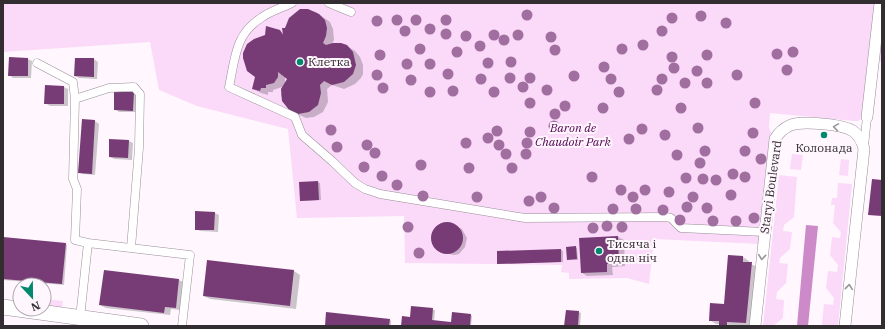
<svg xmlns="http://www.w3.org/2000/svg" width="885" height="329" font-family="'IBM Plex Serif',serif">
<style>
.green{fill:#fbd9f8}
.water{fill:#cc8bc8}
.shadow{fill:#0003;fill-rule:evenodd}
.building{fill:#773c75}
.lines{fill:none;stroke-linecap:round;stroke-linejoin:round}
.service-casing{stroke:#998f98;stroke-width:9}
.pedestrian-casing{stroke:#998f98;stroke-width:12}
.minor-casing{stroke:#998f98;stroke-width:16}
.service{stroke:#fff;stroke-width:8}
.pedestrian{stroke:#fff;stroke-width:11}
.minor{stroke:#fff;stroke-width:15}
.tree{fill:#a06f9f}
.oneway{stroke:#989698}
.poi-dot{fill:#01886d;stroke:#fff6fe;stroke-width:1.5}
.labels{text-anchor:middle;stroke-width:4;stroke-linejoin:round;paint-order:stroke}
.poi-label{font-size:12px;fill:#312d30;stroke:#fff6fe;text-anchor:start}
.park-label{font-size:12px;font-style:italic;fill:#530052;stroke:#fff6fe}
.street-label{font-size:12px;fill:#312d30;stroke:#fff6fe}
</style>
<rect width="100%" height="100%" fill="#fff6fe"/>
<path class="green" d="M3,3H882V61L870,59L863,118L858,121H854L770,113L769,128L772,134L760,244L654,239L649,284L627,278L569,279V273L561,272L562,265L405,263L404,216L297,218L288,129L197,106L159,90L150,42L3,52Z
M792,154L803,155L801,170L790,169Z
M841,159L849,160L848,176L839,175Z
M779,175L797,177L794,217L784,225L783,231L792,232L790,249L780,258L779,263L788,264L786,283L777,292L776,299L784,300L783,318L773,326H763Z
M838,183L852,184L838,326H824L822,324L824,304L833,305L834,298L826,288L828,271L837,272L838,265L830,255L832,237L840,238L841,232L833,223L835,205H831L832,198H837Z
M44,299L63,301L62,309L44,307Z"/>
<path class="water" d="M806,225L818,226L808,326H797Z"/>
<path class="shadow" d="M308,10L316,12L330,22L333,29L334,40L332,44L347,46L355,51L360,57L363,65V74L361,78L355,84L344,89L332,85L327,89L328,102L323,112L314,117L306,118L291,111L285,104L281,96L282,87L273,90V92H268V95L261,93L253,89L279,31L283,33L286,28ZM285,76L288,79L285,83Z
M28,59L32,61L31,78H13L9,75Z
M94,59L98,62L97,79L79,78L75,76Z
M46,86L64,87L68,89V106H50L45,103Z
M134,93L138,96L137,112H119L115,109Z
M95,121L99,124L95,175L83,174L79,172Z
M129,141L133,143L132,160L114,159L110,157Z
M318,182L320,183L321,200L303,201L301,200L300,183Z
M215,213L219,215L218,232L200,231L196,229Z
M444,223H449L462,229L467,238L465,247L459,254L454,255L445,253L440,251L434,243L433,234L436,229Z
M618,237L624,240L625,266L612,267L613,275L587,276L582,273Z
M66,244L67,245L64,285L3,280V253Z
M575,247L577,248L578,260H570L568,259Z
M561,250L563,251V262L500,264L498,263Z
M729,256L743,257L749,261V263L757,267L751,326L733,325V326H720V324H716L710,320L725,305Z
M208,261L294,271L300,275L296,309L210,299L204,296Z
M179,280L185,283L181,310L171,309L170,315L106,308L100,305Z
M412,307L435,310L434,322L452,323L471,315L472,316L471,326H402L411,318Z
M579,312L581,313L580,326H565Z
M390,320L391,321V326H326Z"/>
<path class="building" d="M300,9H308L319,14L325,20L327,28L326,36L323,43L326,45L333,43H341L347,45L353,52L356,65L353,74L344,82L332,85L324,81L320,85L321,93L318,105L309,112L298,114L290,111L282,101L281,89L287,79L278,72V77L274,83L266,85V88H261L260,91L252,89L255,77L247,71L243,58V53L247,44L254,39L265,35L266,26L280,30L283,35L282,28H285L289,18Z
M9,57L28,58V76H8Z
M75,58H94V77L74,76Z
M45,85L64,86V104H44Z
M114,92H134L133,111L114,110Z
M82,119L95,120L92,174L78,173Z
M109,139L129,140L128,158L109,157Z
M872,179L882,180V216L868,215Z
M318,181L319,200L300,201L299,182Z
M195,211L215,212L214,230H195Z
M431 238a16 16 0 1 1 32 0a16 16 0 1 1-32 0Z
M618,236L619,263L607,264V272L581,273L579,238Z
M3,237L66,243L62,284L3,279Z
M576,246L577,259L567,260L566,247Z
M561,249V262L497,264V251Z
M728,255L743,256V262H752L746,323L727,322V326H719V321H709L710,303L724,304Z
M207,260L294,270L290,306L203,296Z
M104,270L179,279L176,308L165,307L164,313L99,305Z
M411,306L433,308L432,320L451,322L452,312L471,314L470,326H401L402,316L410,317Z
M566,310L579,311L578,326H564Z
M326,312L390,319L389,326H325Z"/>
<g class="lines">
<defs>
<path id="service" d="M292,3C282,8 270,11 261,18C235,34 235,59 229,87L295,117L302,135L332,161L355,183L365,189L380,194L525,218L666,217L671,218L681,228L765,232
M329,3L351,12
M37,63L73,82L75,99
M864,146L867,117
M88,243L190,255L182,326
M80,318L88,243L75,240L77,189L73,179L75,99L109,88L134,87L140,94L139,148L131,248"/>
<path id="pedestrian" d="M867,117L880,3
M755,326L775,139C779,132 784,128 791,125C803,121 842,124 853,131C859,135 862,141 864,149L845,326"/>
<path id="minor" d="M3,307L141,326"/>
</defs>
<use href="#service" class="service-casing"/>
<use href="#pedestrian" class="pedestrian-casing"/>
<use href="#minor" class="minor-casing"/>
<use href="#service" class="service"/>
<use href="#pedestrian" class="pedestrian"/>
<use href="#minor" class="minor"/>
</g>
<g class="tree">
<circle cx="527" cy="15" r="5.5"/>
<circle cx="701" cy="16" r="5.5"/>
<circle cx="672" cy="18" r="5.5"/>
<circle cx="397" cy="20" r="5.5"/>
<circle cx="416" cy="20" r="5.5"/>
<circle cx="446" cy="20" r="5.5"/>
<circle cx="377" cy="21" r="5.5"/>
<circle cx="726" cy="23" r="5.5"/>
<circle cx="430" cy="29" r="5.5"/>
<circle cx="405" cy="31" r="5.5"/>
<circle cx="662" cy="31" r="5.5"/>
<circle cx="446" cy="34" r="5.5"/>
<circle cx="494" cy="35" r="5.5"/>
<circle cx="518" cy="35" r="5.5"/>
<circle cx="466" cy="36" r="5.5"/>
<circle cx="551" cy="37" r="5.5"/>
<circle cx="504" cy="40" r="5.5"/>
<circle cx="643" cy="45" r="5.5"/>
<circle cx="480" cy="46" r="5.5"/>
<circle cx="420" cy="49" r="5.5"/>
<circle cx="622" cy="49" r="5.5"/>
<circle cx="555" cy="50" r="5.5"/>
<circle cx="457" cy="52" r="5.5"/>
<circle cx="793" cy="52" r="5.5"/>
<circle cx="777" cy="54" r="5.5"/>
<circle cx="380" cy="55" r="5.5"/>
<circle cx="707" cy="55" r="5.5"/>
<circle cx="672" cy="57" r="5.5"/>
<circle cx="511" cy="62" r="5.5"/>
<circle cx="488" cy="63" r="5.5"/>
<circle cx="407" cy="64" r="5.5"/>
<circle cx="430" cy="64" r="5.5"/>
<circle cx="604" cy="67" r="5.5"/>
<circle cx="674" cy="68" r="5.5"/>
<circle cx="787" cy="70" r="5.5"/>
<circle cx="697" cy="71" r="5.5"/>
<circle cx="448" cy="74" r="5.5"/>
<circle cx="377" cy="75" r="5.5"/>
<circle cx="737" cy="75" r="5.5"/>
<circle cx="574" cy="76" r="5.5"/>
<circle cx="510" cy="78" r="5.5"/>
<circle cx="530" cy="78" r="5.5"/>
<circle cx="481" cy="79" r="5.5"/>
<circle cx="611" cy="79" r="5.5"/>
<circle cx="662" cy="79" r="5.5"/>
<circle cx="411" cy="80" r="5.5"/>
<circle cx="685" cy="83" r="5.5"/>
<circle cx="707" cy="83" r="5.5"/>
<circle cx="523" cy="87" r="5.5"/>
<circle cx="383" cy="88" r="5.5"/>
<circle cx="547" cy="90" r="5.5"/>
<circle cx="657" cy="90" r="5.5"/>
<circle cx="453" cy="91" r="5.5"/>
<circle cx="430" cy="92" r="5.5"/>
<circle cx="494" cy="92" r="5.5"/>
<circle cx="619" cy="92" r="5.5"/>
<circle cx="530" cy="103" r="5.5"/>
<circle cx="755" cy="103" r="5.5"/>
<circle cx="565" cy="106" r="5.5"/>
<circle cx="603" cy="108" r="5.5"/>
<circle cx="681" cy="108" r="5.5"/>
<circle cx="555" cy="114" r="5.5"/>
<circle cx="554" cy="126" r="5.5"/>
<circle cx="698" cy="128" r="5.5"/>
<circle cx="642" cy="129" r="5.5"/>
<circle cx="331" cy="130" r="5.5"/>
<circle cx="497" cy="131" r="5.5"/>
<circle cx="530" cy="132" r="5.5"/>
<circle cx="753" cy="133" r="5.5"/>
<circle cx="665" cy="135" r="5.5"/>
<circle cx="488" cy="138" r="5.5"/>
<circle cx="629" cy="139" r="5.5"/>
<circle cx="466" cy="143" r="5.5"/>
<circle cx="527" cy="143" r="5.5"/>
<circle cx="367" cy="145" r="5.5"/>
<circle cx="499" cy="145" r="5.5"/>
<circle cx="337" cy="147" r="5.5"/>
<circle cx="705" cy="151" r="5.5"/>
<circle cx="745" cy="151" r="5.5"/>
<circle cx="375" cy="153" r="5.5"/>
<circle cx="506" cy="154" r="5.5"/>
<circle cx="526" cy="154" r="5.5"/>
<circle cx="677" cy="155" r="5.5"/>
<circle cx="761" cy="159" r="5.5"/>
<circle cx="700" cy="163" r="5.5"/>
<circle cx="421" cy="165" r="5.5"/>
<circle cx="364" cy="167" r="5.5"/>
<circle cx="469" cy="168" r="5.5"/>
<circle cx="512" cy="168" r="5.5"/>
<circle cx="733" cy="174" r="5.5"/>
<circle cx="382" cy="176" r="5.5"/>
<circle cx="592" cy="177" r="5.5"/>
<circle cx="745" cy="177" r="5.5"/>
<circle cx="686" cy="178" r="5.5"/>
<circle cx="703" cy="179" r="5.5"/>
<circle cx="716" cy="180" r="5.5"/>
<circle cx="397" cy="185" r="5.5"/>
<circle cx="621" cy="190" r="5.5"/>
<circle cx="645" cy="190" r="5.5"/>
<circle cx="669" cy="192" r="5.5"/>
<circle cx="731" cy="195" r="5.5"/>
<circle cx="423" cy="196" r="5.5"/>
<circle cx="477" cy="197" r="5.5"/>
<circle cx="541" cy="197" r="5.5"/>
<circle cx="633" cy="197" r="5.5"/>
<circle cx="693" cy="197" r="5.5"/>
<circle cx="529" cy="201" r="5.5"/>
<circle cx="687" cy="207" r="5.5"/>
<circle cx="554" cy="208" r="5.5"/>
<circle cx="707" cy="208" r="5.5"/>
<circle cx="613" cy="209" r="5.5"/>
<circle cx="636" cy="209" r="5.5"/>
<circle cx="663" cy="210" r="5.5"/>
<circle cx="754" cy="218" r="5.5"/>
<circle cx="680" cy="220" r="5.5"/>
<circle cx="713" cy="221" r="5.5"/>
<circle cx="736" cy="221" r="5.5"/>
<circle cx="607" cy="226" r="5.5"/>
<circle cx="408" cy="227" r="5.5"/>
<circle cx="622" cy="227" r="5.5"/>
<circle cx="593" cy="228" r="5.5"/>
<circle cx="419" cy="253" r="5.5"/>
</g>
<defs><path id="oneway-chevron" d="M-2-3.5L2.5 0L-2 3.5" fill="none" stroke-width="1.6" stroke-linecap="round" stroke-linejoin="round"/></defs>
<g class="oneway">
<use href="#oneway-chevron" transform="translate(836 127) rotate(-171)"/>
<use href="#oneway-chevron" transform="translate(762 257) rotate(96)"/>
<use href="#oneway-chevron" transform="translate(849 287) rotate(-84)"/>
</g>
<g class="poi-dot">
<circle cx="300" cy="62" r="4"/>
<circle cx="824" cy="135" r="4"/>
<circle cx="599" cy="251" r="4"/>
</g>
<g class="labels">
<g class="poi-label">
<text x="308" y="66">Клетка</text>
<text x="824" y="152" text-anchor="middle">Колонада</text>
<text x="607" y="248">Тисяча і<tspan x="607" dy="14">одна ніч</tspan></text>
</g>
<g class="park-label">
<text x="573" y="132">Baron de<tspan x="573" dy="14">Chaudoir Park</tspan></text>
</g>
<g class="street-label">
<text transform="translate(771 187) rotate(-82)" y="4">Staryi Boulevard</text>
</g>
</g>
<rect width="885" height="329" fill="none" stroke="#312d30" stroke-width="8"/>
<g transform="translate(32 297) rotate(158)"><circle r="19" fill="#fff6fe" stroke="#ada6ac"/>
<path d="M0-3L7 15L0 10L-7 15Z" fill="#01886d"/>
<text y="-6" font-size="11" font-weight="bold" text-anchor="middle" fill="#312d30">N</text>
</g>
</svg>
